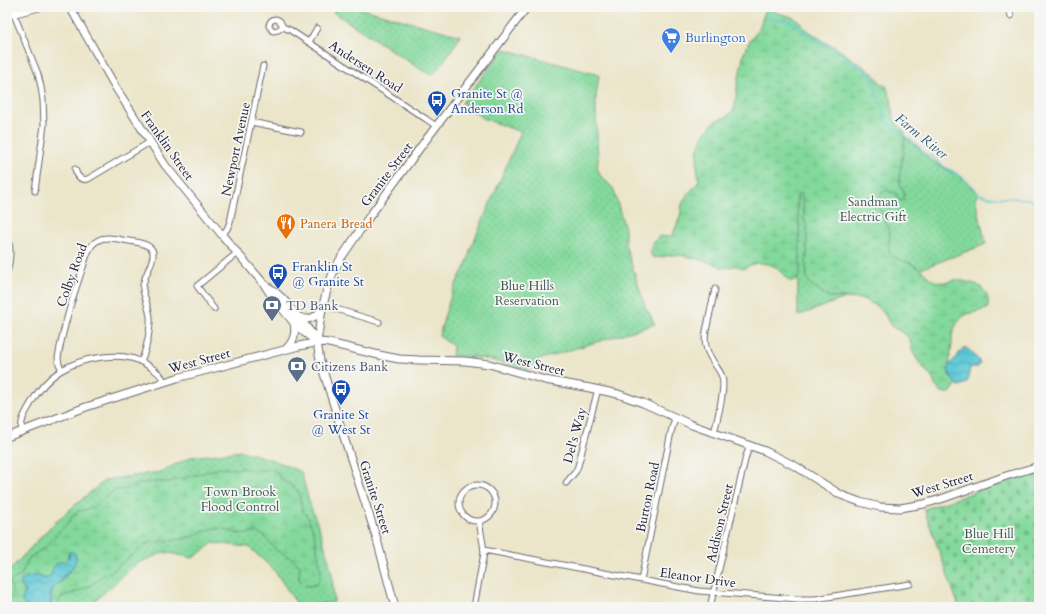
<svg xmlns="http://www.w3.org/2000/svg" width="1046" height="614" font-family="Cardo,serif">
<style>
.grass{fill:url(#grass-dots);stroke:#527e6c}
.wetland{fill:url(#wetland-marsh);stroke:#527e6c}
.cemetery{fill:url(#cemetery-stones);stroke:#527e6c}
.water{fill:url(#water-waves);stroke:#3f7588}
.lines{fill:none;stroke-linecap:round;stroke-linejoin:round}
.stream{stroke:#5cc8d4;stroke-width:1.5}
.street-casing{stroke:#68666d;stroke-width:7}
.secondary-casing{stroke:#68666d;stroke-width:9}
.street{stroke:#fff;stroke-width:5}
.secondary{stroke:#fff;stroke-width:7}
.labels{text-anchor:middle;stroke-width:3.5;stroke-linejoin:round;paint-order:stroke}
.shop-label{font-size:13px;fill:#366cbe;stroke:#f6f6f2;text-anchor:start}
.street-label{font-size:13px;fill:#22223b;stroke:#f6f6f2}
.transit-label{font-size:13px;fill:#164399;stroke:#f6f6f2;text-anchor:start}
.park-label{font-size:13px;fill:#3f5958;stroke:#f6f6f2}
.food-label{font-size:13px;fill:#c56008;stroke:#f6f6f2;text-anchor:start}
.service-label{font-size:13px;fill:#4e5e75;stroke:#f6f6f2;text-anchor:start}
.water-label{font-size:14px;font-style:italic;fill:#365c71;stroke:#f6f6f2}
</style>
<defs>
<pattern id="grass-dots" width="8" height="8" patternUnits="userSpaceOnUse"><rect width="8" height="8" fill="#83d99c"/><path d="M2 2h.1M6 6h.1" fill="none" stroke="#71ba87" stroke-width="1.8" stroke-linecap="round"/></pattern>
<pattern id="wetland-marsh" width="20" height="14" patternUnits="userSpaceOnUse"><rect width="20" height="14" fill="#83d99c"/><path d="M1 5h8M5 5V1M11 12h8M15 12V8" fill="none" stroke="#71ba87"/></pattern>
<pattern id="cemetery-stones" width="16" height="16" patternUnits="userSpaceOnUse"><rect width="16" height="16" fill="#83d99c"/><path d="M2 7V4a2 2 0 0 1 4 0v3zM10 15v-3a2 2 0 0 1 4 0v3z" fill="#71ba87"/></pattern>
<pattern id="water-waves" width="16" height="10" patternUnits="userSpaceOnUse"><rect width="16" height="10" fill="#5cc8d4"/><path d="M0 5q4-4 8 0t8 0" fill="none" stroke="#4ca2ad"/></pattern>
</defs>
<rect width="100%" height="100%" fill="#f6f6f2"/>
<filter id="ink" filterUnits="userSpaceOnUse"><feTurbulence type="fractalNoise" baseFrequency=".025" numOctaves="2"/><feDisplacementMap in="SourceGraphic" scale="8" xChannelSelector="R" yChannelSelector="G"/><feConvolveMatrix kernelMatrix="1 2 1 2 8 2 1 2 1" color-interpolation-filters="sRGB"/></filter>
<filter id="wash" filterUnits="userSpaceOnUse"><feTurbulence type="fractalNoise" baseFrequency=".012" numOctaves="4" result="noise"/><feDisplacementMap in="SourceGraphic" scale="16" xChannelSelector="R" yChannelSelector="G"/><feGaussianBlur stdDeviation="0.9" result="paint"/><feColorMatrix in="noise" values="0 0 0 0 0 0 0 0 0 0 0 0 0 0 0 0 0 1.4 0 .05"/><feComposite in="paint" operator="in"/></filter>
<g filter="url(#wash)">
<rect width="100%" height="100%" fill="#ebe5c9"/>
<path class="grass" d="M337,7H355L461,36L438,69L431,76L333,12Z
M504,49L599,75L596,96V112L598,161L597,167L600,175L613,188L625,229V244L645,306L655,324L541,359L528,370C501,362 481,356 452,356L453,346L439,336C444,318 449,299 457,282C462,271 469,262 470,250L521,132L482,118L462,103Z
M899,130L906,138L921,150L926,156L935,163L956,174L977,192L976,203L986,244L798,316L797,168Z
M242,451L273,460L301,472L310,505L321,533L329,562L332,574L334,602L299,607L274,570L249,547L213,543L193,558L164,552L136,564L89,606V607H7V573L54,523L105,480L160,472L191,457Z"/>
<path class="wetland" d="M766,7H771L774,11L777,13L789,16L796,19L801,23L805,28L824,42L835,47L874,74L880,82L886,86L891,99L894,118L899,126L905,132L904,149L899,176L900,184L904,192V199L903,201L899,200L896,194L887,190C876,195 878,203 881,213C882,216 884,218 885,221C887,224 888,229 889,232C891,239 887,247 890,254C893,259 907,261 912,264C916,266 919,268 922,271C928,276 931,281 939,282C944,283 950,281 955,280C959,280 974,283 978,285C986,290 991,301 987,309L967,314L961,318L956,325L952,334V343L948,370L950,377L954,380L956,384L954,388L950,393H945L940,391L935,385L932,376L925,370L919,362L912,351L910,340L906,335L891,326L885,315L878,307L863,299L845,298L829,297L810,284L807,277L806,266L807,252V227L804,219L802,195L801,193H799L797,197V207L799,223L800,270L798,279L794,281H789L776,267L769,264L756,263L744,268L737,266L723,268L718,265C704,261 690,256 677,255C667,254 661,259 652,257L650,250L652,245L659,236L668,237L673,234L680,217L682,204L687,195L698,183L699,178L697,169V161L698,149L702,136L715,121L726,117L733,111L735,105L738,81L744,53L749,42L759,29Z
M220,468L235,469L240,468L252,470H263L271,469L279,474V477L298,491L303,512L307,516L314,532L321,571L319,581L317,584L309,586L304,585L300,581L299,577L300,568L299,565L291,558L276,550L264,536L256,532L245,534L236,533L220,528L210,529L193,536L184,539L153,542L146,544L134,553L113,571L104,575L91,585L74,593L63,596L59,600V607H52L51,604V597L53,588L56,584L62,581L65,576L73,568L68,554C69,563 60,563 54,566C52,572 51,578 45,579L37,575C30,578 27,577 21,581V585L25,592L22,601L26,607H7V601L12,597L13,595C13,590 9,586 11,581L21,575L30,557L46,547L59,532L69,522L74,514L80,511L94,507L109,494L117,490L128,489L135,485L150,482H170L178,479L185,478Z"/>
<path class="cemetery" d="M1039,472V607H959L924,509C963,498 1000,480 1039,472Z"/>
<path class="water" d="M966,348C970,350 980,360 980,364C979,365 978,366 978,367H971C966,376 974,382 959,386C954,383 946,372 949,366C950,363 953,361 955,359C959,354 960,350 966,348Z
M69,552H73L75,553C79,562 72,569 66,574C63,577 63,580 60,582C56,585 58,582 55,586C50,591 50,600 52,607H26L22,601L25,592L20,583L22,580C26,576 32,577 37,575L45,579C55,577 50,567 56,564C59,562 63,562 66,561L69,558Z"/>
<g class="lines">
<path class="stream" d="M768,7L767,13L768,15L772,18L775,20H786L796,23L802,30L829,47L841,53L850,62L860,67L870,75L875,83V91L878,99L883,108L884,117L887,122L916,144L925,154L933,157L938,163L952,171L963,178L971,184L979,194L989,197L1028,199L1039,203"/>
</g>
</g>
<g filter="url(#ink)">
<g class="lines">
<defs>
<path id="street" d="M11,7L38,74L41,87L43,100L44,125L35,191
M1008,7L1011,16
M276,19L280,21L283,27L278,30L273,31L269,26C269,22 272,19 276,19Z
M283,27L290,30L426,119L436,126
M309,42L317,28
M251,122L301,132
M75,169C77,176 80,181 88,179L150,142
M222,235L227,229L230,222L263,66
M7,236C12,248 10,260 7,273
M323,305L379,322
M214,309L197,286L237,253
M62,370L59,364L58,358C63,327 73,297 83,267C86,259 88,246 97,241C106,235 120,240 129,241C137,242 151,244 153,252C155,263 141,278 143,290C145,299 149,308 150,317C151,327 146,352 141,361
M22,431C20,421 25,414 30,405C46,375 69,361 103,357C119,355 134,356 147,365C154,369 162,374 164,382
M714,433C717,420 726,388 722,377C721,373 718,369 716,366C708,354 703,346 706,331L715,289
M566,483L576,471L578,466L598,389
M459 503a18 18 0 1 1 36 0a18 18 0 1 1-36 0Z
M484,550L699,591L798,599H815L910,584
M641,580L671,432L675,418
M474,607L484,553L483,544L479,521
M710,607L746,456L750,445"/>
<path id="secondary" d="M70,7L116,88L165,165L222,235L264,284L271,295L294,323L305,333L317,342
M7,15L39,7
M265,285C278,292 286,302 295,313C302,322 310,330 316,340
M299,317C309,322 316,317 322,309
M286,349C294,341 296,334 294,323
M7,437L86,407L177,378L299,346L320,342L329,343L379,355L399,359L419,360L465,361L489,364L545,380L590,388L618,394L643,403L692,425L765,451L797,467L841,495L860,502L880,507L900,508L924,504L941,499L1006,476L1039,466
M395,607L376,536L342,431L320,361L317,342L322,309L327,290L333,273L341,258L352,242L369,217L422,145L527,7"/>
</defs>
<use href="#street" class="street-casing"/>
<use href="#secondary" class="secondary-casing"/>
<use href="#street" class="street"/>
<use href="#secondary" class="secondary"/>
</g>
</g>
<defs>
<symbol id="supermarket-pin" viewBox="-11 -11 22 30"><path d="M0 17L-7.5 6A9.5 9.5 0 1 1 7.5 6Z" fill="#3f7fe0" stroke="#f6f6f2"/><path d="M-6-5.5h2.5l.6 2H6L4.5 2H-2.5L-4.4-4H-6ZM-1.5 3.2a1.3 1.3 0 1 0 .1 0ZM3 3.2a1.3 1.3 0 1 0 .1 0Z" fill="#fff"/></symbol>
<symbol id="bus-pin" viewBox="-11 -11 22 30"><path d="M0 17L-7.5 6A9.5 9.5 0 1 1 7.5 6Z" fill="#1a4fb4" stroke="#f6f6f2"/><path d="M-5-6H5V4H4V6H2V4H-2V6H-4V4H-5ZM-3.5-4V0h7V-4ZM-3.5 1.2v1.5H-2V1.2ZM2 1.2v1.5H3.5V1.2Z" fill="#fff"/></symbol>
<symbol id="restaurant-pin" viewBox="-11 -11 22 30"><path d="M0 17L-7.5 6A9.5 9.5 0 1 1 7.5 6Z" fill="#e8710a" stroke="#f6f6f2"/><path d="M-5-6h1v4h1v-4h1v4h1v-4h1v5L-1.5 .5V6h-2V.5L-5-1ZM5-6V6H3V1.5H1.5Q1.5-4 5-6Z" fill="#fff"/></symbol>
<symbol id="bank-pin" viewBox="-11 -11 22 30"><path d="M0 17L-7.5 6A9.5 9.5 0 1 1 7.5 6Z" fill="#5c6f8a" stroke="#f6f6f2"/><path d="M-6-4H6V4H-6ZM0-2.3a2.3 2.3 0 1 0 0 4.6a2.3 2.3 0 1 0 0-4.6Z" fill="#fff"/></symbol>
</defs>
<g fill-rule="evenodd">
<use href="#supermarket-pin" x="660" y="26" width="22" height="30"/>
<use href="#bus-pin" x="426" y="89" width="22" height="30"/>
<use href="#restaurant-pin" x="275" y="212" width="22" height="30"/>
<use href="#bus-pin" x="267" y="262" width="22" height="30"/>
<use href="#bank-pin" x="261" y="294" width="22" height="30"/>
<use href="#bank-pin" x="286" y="355" width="22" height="30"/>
<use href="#bus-pin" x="330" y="378" width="22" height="30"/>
</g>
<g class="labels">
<g class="shop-label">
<text x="685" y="42">Burlington</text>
</g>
<g class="street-label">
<text transform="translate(366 66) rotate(33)" y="5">Andersen Road</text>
<text transform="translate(168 145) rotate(55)" y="5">Franklin Street</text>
<text transform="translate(235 149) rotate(-78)" y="5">Newport Avenue</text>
<text transform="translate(386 174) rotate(-53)" y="5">Granite Street</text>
<text transform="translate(71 275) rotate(-70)" y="5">Colby Road</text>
<text transform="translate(199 360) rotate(-15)" y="5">West Street</text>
<text transform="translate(534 363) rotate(14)" y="5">West Street</text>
<text transform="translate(574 435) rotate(-75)" y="5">Del's Way</text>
<text transform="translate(942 484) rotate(-17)" y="5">West Street</text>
<text transform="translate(376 497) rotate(72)" y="5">Granite Street</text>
<text transform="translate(647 497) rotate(-78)" y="5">Burton Road</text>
<text transform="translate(719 523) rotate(-77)" y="5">Addison Street</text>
<text transform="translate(698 577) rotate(8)" y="5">Eleanor Drive</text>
</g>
<g class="transit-label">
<text x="451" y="98">Granite St @<tspan x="451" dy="15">Anderson Rd</tspan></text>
<text x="292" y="271">Franklin St<tspan x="292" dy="15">@ Granite St</tspan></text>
<text x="341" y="419" text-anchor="middle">Granite St<tspan x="341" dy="15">@ West St</tspan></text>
</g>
<g class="park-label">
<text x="873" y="206">Sandman<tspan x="873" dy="15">Electric Gift</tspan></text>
<text x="527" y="290">Blue Hills<tspan x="527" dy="15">Reservation</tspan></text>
<text x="240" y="496">Town Brook<tspan x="240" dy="15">Flood Control</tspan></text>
<text x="989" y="538">Blue Hill<tspan x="989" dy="15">Cemetery</tspan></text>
</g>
<g class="food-label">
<text x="300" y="228">Panera Bread</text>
</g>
<g class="service-label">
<text x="286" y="310">TD Bank</text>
<text x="311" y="371">Citizens Bank</text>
</g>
<g class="water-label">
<text transform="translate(922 136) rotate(39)" y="5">Farm River</text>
</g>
</g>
<rect width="1046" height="614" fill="none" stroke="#f6f6f2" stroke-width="24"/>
</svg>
